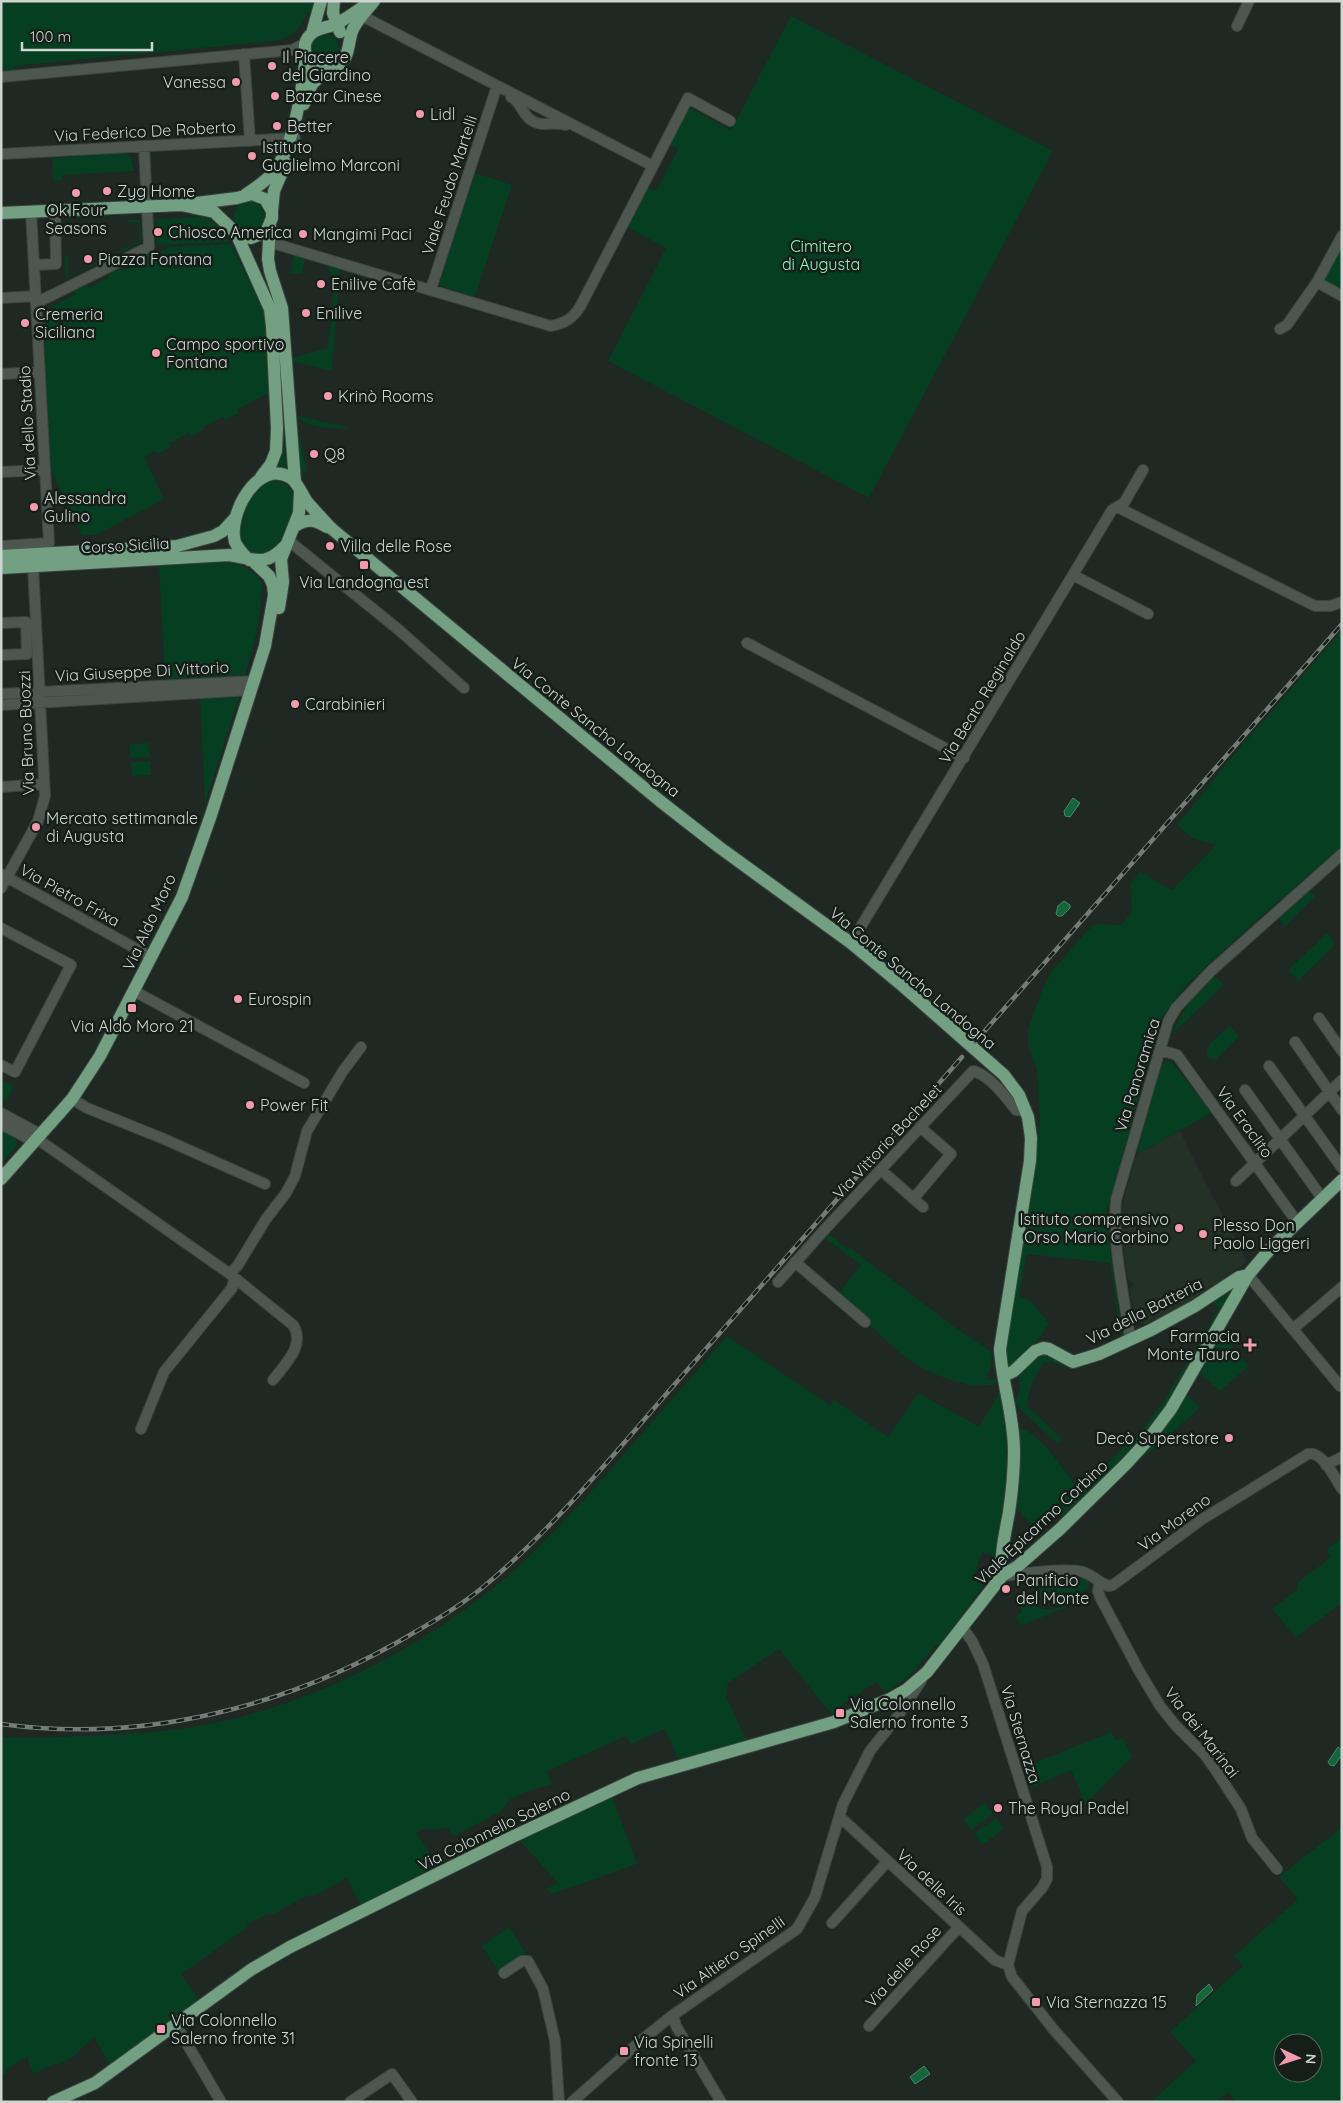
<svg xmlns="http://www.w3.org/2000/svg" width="1343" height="2103" font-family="Quicksand,sans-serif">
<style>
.built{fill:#233127}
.green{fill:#063e21;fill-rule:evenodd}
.water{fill:#14653b;stroke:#4c8668}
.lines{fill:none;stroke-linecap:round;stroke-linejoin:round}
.minor-casing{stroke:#3c443e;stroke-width:12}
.major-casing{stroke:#3c443e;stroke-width:14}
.minor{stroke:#4d5750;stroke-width:10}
.major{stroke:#739f82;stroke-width:12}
.rail-casing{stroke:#757c77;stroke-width:4.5}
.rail{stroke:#161e19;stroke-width:2.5;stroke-dasharray:8;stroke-linecap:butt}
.poi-dot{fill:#f29aae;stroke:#161e19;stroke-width:2}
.labels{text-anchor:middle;stroke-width:5;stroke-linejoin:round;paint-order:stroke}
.poi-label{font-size:16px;fill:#ced4d0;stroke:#161e19;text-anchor:start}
.street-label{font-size:16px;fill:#ced4d0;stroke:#161e19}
.park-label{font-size:16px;fill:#8ff5b4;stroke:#161e19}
</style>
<rect width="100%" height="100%" fill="#1f2822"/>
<path class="built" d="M1180,1131L1212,1195L1226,1220L1231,1224L1230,1227L1247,1262L1202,1294L1167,1315L1145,1324L1140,1323L1134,1317L1130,1289L1134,1284L1128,1279L1121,1229H1128V1223L1121,1215L1123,1203L1135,1158L1139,1153Z"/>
<path class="green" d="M1,1H314L312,12H308C300,29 293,37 275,41L14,66V70H1Z
M791,16L1053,151L869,498L608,361L666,248L627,227L648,187L656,191L678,149L669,144L688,107L731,130Z
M311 48a14 14 0 1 1 28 0a14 14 0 1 1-28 0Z
M122,153L131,157L134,171L62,175V180L53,181L52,158Z
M475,173L512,185L475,297L439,285Z
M234 216a15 15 0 1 1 30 0a15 15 0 1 1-30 0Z
M197,216C213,217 221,229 228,242L157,245L156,234H160V230H156V219L197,217Z
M127,220H140L141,242L66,278L65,255H68V276L139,241V223L127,222Z
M231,244L265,313L269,393L237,409L239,413L225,420L223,417L203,427L204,430L191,437L189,433L169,443L171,447L157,454L155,451L144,457L164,499L96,535H82L51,471L43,311L76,294L74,291L87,285L89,288L109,277L108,275L121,268L123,271L143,260L142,257L155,250L157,253L169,247Z
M1342,244V292L1323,281Z
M294,252L306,256L302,273L290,274Z
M325,261L340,265L332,371L291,361V358L328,348C330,323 339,283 325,261Z
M295,415L347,427V429C332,429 305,428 295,415Z
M283,432L287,469L278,465L282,453Z
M300,435L307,472L304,474L301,472L298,436Z
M275,480L286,484L293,493C294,519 284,552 254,555C249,551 243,547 241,540C237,527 251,489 264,483C267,481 272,481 275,480Z
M219,562C238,562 250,567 262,582C261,619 256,639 245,675L165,679L159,566Z
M1342,630V846C1303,880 1264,913 1226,948C1202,970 1175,993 1160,1022L1107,1210L1108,1236L1123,1338L1121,1341L1110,1263L1027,1254L1019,1297L1030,1300L1049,1323L1042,1334L1015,1365L1009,1366L1006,1347L1032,1181L1040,1120L1037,1070L1028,1045V1029L1043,988L1052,971L1086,932L1096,924L1121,925L1132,912L1130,884L1140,872L1172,890L1216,845L1192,838L1177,825L1231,758Z
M239,697L205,804L200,699Z
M149,743V757L130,758V744Z
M150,761V775L132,776L131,762Z
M1309,891L1316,896L1285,926L1279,919L1280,917Z
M1326,934L1330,935L1333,940V947L1298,981L1288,970Z
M1213,977H1216L1224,985L1170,1036L1188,1003Z
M1230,1026L1239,1037L1215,1060L1208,1058C1202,1046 1221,1034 1230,1026Z
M1171,1061L1211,1113L1139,1153L1137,1149L1161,1066L1165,1062Z
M1,1080L14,1086L6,1101L1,1098Z
M1,1128C9,1133 18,1136 17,1146L1,1164Z
M828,1233L848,1250L850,1248L953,1326L992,1352L991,1367L987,1376L988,1380H998V1382C977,1394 925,1373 908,1359C883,1340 861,1315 839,1293L861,1265L825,1238Z
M1237,1286C1210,1330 1186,1379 1155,1420C1128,1456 1094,1486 1062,1517L1057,1513L1036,1529L1016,1508L1021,1455L1018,1428C1039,1429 1068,1477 1081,1492L1132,1438L1135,1440L1163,1402L1219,1308L1212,1303Z
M1222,1335L1249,1366L1220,1391L1200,1374Z
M727,1336L830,1405L834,1400L888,1437L918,1393L979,1427L1001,1390L1008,1425L1009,1467L996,1557L982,1552L974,1577L984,1584L942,1644L935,1646C921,1664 907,1681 886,1692L876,1682L838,1708L839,1711L832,1715L779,1649L728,1683L726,1697L747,1741L679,1761L665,1729L631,1744L626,1736L547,1771L552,1785L534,1789L520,1794L509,1800L502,1811L454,1836L448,1828L434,1830L426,1828L416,1833L440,1867L438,1868L433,1865L429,1871L361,1906L347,1878L312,1897L308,1895L274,1914H268L247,1924L248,1927L181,1974L197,1997L196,2002L110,2065L94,2037L74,2056L58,2065L56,2063L33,2074L27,2057L6,2069L7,2072L1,2075V1737C25,1739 51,1737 76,1736C123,1735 172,1732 219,1722C323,1700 432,1642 512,1572C547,1541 578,1506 609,1471C649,1426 688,1381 727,1336Z
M1046,1355L1053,1357L1064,1368L1054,1362L1043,1363L1031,1385L1026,1405L1061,1438L1058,1444L1015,1404L1020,1387L1019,1376L1033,1359Z
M1187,1395L1200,1408L1144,1457L1143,1456L1162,1434Z
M1342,1538V1603L1296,1637L1272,1609L1297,1590L1298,1582L1331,1557L1327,1549Z
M1050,1574L1059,1579H1086L1090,1586C1079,1598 1057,1605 1041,1597L1037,1589L1051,1576Z
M1033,1596L1036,1606C1054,1617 1075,1597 1093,1596L1023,1625L1020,1624L1016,1616L1022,1613L1017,1602L1021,1598L1025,1603Z
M1112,1732L1114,1740L1123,1738L1132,1757L1085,1804L1071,1770L1035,1786H1029L1024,1767Z
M612,1796L637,1864L552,1894L546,1889L558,1883L521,1842L527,1836Z
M985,1803L993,1814L971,1830L963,1819Z
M996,1818L1004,1829L982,1845L974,1834Z
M1342,1827V2102H1236L1228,2092L1216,2102H1151L1196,2061L1170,2032L1243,1966L1234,1956L1298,1899L1279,1877ZM1283,2043H1313V2073H1283Z
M509,1927L526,1953L500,1972L498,1971L482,1946Z"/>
<path class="water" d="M1073,798L1080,803L1070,817L1065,816L1064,811Z
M1064,901L1070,905V908L1062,916H1058L1056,914L1058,906Z
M1338,1747L1342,1750V1755L1334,1766L1330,1765L1328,1762Z
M1209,1984L1213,1990L1196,2006L1197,1995Z
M924,2066L930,2074L915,2084L910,2077Z"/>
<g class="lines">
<defs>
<path id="minor" d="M1237,26L1249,1
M244,54L250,141
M1,77L292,50L306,43
M511,97C521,102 522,114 531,120C542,128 554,121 566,125
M1,154L295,138
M653,166L688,98L730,121
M269,242L551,326C565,323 572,319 580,307L653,166L362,16
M34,265L56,264L55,210
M1317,282L1342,296
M431,289L496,89
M1,298L36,296
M36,303L149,247L144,146
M1280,329L1287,325L1317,282L1342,236
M1,374L40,372
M1,472L45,470
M1117,507L1315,606H1330L1342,602
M289,541L399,630L464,688
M1,546L49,543L31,211
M1073,575L1148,614
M1,623L26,622L27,654L1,655
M747,643L964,758
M1,694L255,681
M1,705L251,690
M1,787L44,784
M1,874L151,957
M1,888L38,821L45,796L33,566
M1,928L71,965L15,1072L1,1065
M851,943L1112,510L1124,503L1143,470
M134,991L304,1083
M1319,1018L1342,1051
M1295,1042L1342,1110
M1160,1050L1177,1055L1297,1222
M1269,1066L1342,1168
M1245,1090L1322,1198
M72,1099L87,1108L164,1139L265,1184
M1,1113L40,1134
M1,1124L33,1141
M36,1138L230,1274L293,1325C306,1345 285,1364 273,1380
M881,1170L923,1207
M1236,1181L1342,1080
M914,1198L951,1154L920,1127
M795,1262L865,1322
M230,1274L238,1265L266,1219L286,1193L295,1176L307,1131L343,1071L361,1047
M1248,1275L1340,1386L1342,1385
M778,1282L826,1228L973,1071C988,1074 1007,1098 1016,1110L1026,1111
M1293,1329L1342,1287
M1130,1339C1124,1293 1112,1247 1116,1200L1168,1022L1176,1008L1211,971L1342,854
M141,1429L164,1372L232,1288L234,1280
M1326,1465L1342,1457
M1003,1576C1021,1574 1068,1567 1083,1572C1092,1575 1099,1582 1108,1586L1113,1585L1201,1520L1308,1454C1323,1451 1334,1477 1342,1489
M1100,1582L1098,1591L1100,1597L1138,1669L1160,1706L1176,1726L1205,1755L1215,1769L1241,1809L1252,1838L1277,1869
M962,1627L972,1641L983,1664L1047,1867V1879L1042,1888L1022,1911L1008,1965L1012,1977L1054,2030L1118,2102
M840,1817L995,1960L1008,1965
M832,1923L887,1862
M504,1973L522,1961H528L543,1989L555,2041L559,2102
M673,2015L676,2026L721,2102
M176,2025L221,2102
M869,2026L959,1927
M350,2102L392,2074L412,2102
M572,2102L644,2038L673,2015L797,1929L815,1897L843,1804L870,1751L898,1716L921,1681"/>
<path id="major" d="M334,1L333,13L340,32
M371,1C360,9 348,18 336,24C327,28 318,27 311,34C292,52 321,82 340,64C350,56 348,40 353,29C358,19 367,10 374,1
M312,33L321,1
M304,104L312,84L327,70
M245,195C254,189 263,183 270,176C294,151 302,90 306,56
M272,211L274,191L286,163
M1,213L181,205L237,198L252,194L265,199L272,211V218L266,232L251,238L236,233L214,212L181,205
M270,226L268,259L270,271L282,308L295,482
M236,233L270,309L272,326L277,428L276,451L271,464L261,477
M295,526C308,518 315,520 327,527
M1,556L177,546L214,536L223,531L236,517
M249,560C243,554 238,549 235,542C227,515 258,457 291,478C299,484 302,496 308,503C316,512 324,521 332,529L660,801L719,847L851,943L904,987L1004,1075L1019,1095L1028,1117L1031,1138L1030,1161L1000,1349C1002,1383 1014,1416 1014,1451C1014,1471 1012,1492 1009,1512C1005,1534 1000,1554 1002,1576
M1,568L229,555C255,559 265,568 286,545
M279,608L283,582L281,559L299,513L300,491
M1,1179L72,1099L100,1056L182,897L211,815L265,646L274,595L273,585L269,576L253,561
M1004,1376L1014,1371L1035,1351L1043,1348L1049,1349L1073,1362L1099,1354L1151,1330L1195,1306L1239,1277L1248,1275
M53,2102L95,2083L252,1969L290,1947L512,1837L638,1778L834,1722L890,1699L906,1690L927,1672L1002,1576L1018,1566L1060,1529L1127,1463L1147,1441L1171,1409L1248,1275L1271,1248L1342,1180"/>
</defs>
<use href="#minor" class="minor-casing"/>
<use href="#major" class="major-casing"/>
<use href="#minor" class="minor"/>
<use href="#major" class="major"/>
<defs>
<path id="rail" d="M975,1042L1342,624
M1,1724C145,1744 292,1706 415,1632C438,1619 461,1605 482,1588C561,1523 629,1435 697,1359C785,1258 874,1158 962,1057"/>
</defs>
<use href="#rail" class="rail-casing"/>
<use href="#rail" class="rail"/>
</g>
<g class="poi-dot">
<circle cx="272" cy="66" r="5"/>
<circle cx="236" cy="82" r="5"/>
<circle cx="275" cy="96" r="5"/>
<circle cx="420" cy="114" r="5"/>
<circle cx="277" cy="126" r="5"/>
<circle cx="252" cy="156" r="5"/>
<circle cx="107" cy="191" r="5"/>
<circle cx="76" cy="193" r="5"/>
<circle cx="158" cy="232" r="5"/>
<circle cx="303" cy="234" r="5"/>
<circle cx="88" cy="259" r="5"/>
<circle cx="321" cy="284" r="5"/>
<circle cx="306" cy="313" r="5"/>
<circle cx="25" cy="323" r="5"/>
<circle cx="156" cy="353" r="5"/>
<circle cx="328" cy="396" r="5"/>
<circle cx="314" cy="454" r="5"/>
<circle cx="34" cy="507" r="5"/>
<circle cx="330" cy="546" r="5"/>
<rect x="359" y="560" width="10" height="10" rx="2.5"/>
<circle cx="295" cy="704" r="5"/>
<circle cx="36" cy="827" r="5"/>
<circle cx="238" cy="999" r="5"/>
<rect x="127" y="1003" width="10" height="10" rx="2.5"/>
<circle cx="250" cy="1105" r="5"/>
<circle cx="1179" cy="1228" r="5"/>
<circle cx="1203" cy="1234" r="5"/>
<path d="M1247.5 1337.5h5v5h5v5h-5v5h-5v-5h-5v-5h5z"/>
<circle cx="1229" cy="1438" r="5"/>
<circle cx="1006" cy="1589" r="5"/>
<rect x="835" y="1708" width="10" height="10" rx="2.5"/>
<circle cx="998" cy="1808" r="5"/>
<rect x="1031" y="1997" width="10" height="10" rx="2.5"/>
<rect x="156" y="2024" width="10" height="10" rx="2.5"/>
<rect x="619" y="2046" width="10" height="10" rx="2.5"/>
</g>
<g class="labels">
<g class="poi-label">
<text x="282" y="63">Il Piacere<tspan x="282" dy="18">del Giardino</tspan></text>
<text x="226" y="88" text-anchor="end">Vanessa</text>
<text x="285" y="102">Bazar Cinese</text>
<text x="430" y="120">Lidl</text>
<text x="287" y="132">Better</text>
<text x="262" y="153">Istituto<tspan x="262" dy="18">Guglielmo Marconi</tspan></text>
<text x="117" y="197">Zyg Home</text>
<text x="76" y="216" text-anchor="middle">Ok Four<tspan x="76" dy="18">Seasons</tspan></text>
<text x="168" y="238">Chiosco America</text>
<text x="313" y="240">Mangimi Paci</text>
<text x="98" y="265">Piazza Fontana</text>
<text x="331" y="290">Enilive Cafè</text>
<text x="316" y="319">Enilive</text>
<text x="35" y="320">Cremeria<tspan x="35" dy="18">Siciliana</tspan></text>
<text x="166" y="350">Campo sportivo<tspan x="166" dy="18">Fontana</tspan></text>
<text x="338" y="402">Krinò Rooms</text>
<text x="324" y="460">Q8</text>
<text x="44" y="504">Alessandra<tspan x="44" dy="18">Gulino</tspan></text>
<text x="340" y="552">Villa delle Rose</text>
<text x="364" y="588" text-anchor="middle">Via Landogna est</text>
<text x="305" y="710">Carabinieri</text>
<text x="46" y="824">Mercato settimanale<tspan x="46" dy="18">di Augusta</tspan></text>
<text x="248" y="1005">Eurospin</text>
<text x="132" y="1032" text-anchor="middle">Via Aldo Moro 21</text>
<text x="260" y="1111">Power Fit</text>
<text x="1169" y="1225" text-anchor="end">Istituto comprensivo<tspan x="1169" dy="18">Orso Mario Corbino</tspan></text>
<text x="1213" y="1231">Plesso Don<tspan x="1213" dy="18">Paolo Liggeri</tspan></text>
<text x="1240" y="1342" text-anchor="end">Farmacia<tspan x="1240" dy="18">Monte Tauro</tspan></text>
<text x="1219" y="1444" text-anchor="end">Decò Superstore</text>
<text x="1016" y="1586">Panificio<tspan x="1016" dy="18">del Monte</tspan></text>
<text x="850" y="1710">Via Colonnello<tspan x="850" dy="18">Salerno fronte 3</tspan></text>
<text x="1008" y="1814">The Royal Padel</text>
<text x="1046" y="2008">Via Sternazza 15</text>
<text x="171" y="2026">Via Colonnello<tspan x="171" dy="18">Salerno fronte 31</tspan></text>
<text x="634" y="2048">Via Spinelli<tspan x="634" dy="18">fronte 13</tspan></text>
</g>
<g class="street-label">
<text transform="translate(145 131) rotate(-3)" y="6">Via Federico De Roberto</text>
<text transform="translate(449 185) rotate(-72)" y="6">Viale Feudo Martelli</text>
<text transform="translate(27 423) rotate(-93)" y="6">Via dello Stadio</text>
<text transform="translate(125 545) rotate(-3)" y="6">Corso Sicilia</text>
<text transform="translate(142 671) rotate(-3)" y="6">Via Giuseppe Di Vittorio</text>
<text transform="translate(982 697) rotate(-59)" y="6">Via Beato Reginaldo</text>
<text transform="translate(596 727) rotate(39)" y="6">Via Conte Sancho Landogna</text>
<text transform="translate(26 733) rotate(-92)" y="6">Via Bruno Buozzi</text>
<text transform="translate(70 895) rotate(29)" y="6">Via Pietro Frixa</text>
<text transform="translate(149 922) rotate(-65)" y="6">Via Aldo Moro</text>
<text transform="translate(913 978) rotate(40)" y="6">Via Conte Sancho Landogna</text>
<text transform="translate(1137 1075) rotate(-73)" y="6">Via Panoramica</text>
<text transform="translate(1245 1122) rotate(54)" y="6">Via Eraclito</text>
<text transform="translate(887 1141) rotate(-47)" y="6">Via Vittorio Bachelet</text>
<text transform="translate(1144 1311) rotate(-27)" y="6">Via della Batteria</text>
<text transform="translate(1041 1522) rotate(-43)" y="6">Viale Epicarmo Corbino</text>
<text transform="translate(1174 1522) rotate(-36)" y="6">Via Moreno</text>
<text transform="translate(1202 1732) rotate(52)" y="6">Via dei Marinai</text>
<text transform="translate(1021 1734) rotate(73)" y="6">Via Sternazza</text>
<text transform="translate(494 1829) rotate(-26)" y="6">Via Colonnello Salerno</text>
<text transform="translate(932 1882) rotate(43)" y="6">Via delle Iris</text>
<text transform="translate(729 1957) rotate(-35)" y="6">Via Altiero Spinelli</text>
<text transform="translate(903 1966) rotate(-48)" y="6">Via delle Rose</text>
</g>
<g class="park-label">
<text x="821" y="252">Cimitero<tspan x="821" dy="18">di Augusta</tspan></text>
</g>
</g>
<rect width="1343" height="2103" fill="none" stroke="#ced4d0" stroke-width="5"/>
<g transform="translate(1298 2058) rotate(94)"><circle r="24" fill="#161e19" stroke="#606762"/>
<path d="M0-4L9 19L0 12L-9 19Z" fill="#f29aae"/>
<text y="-8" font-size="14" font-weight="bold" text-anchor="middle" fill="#ced4d0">N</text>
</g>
<path d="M22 42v8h130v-8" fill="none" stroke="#ced4d0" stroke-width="2.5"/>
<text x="30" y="42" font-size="15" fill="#ced4d0" stroke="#161e19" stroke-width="4" paint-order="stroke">100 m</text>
</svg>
